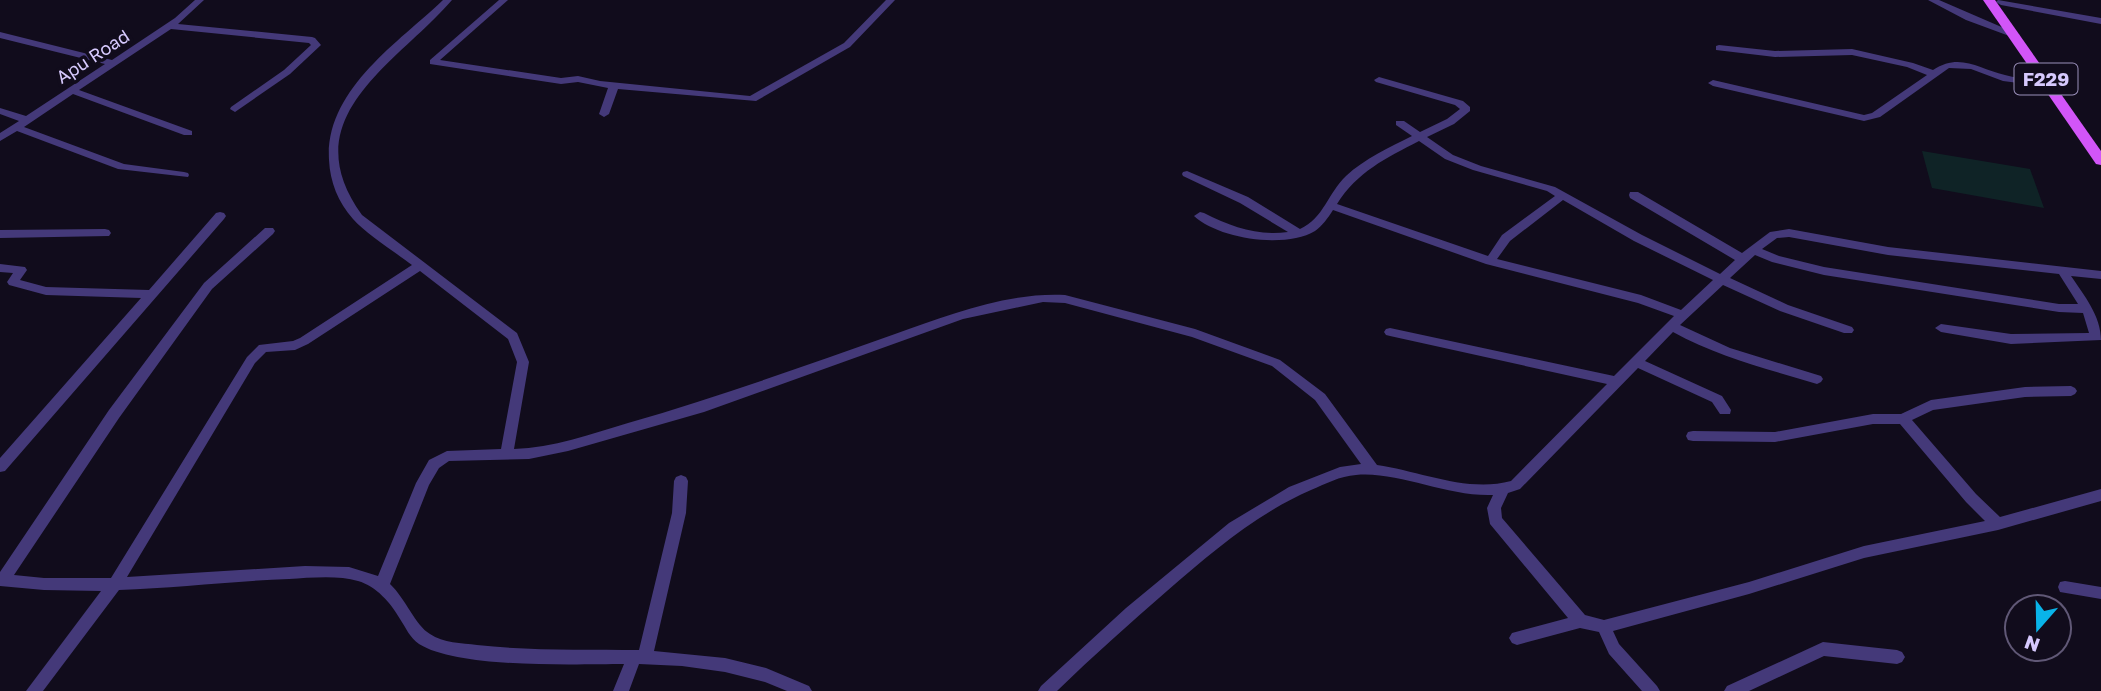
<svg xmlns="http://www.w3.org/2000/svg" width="2101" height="691" font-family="'Golos Text',sans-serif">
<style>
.green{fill:#0f2326}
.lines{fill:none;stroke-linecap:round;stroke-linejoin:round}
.minor{fill:#443979;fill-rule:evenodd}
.major{fill:#d255f8;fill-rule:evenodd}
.labels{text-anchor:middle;stroke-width:7;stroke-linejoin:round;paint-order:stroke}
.far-street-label{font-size:18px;fill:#d6c9fd;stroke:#110c1c}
.shield{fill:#110c1c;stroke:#9b90ba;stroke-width:2}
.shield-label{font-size:19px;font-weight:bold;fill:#d6c9fd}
</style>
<rect width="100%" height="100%" fill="#110c1c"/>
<path class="green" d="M1922,151L2030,169L2044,208L1932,188Z"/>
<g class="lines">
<path class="minor" d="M195,0H204L178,24L312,37L315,38L321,45L290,74L235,112L230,109L231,107L284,70L311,45L309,43L171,29L79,90L192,131V135H184L73,94L24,127L124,164L184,172L188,173L189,175L188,177L118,169L17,131L0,141V133L19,121L0,114V108L26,116L105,64L0,38V32L112,60L175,18Z
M443,0H452C397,64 291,117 362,215L517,333L529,362L514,449C553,448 591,434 628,423C719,397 807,365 895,334C948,315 1008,292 1065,295L1195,329L1280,360L1325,394L1377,465C1420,471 1467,493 1511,481L1607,384L1390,336L1386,335L1384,332L1386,329L1390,328L1614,376L1674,316L1638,303L1486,264L1333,210C1328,218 1322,226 1315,231C1285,249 1219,239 1194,216L1200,212L1204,213C1232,227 1257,236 1288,232L1240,203L1183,176L1182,174L1183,172L1187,171L1248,197L1300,229C1324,218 1328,193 1346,176C1364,159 1390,147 1412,136L1396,125V121H1404L1420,132L1447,119L1460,109L1455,105L1376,82L1374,80L1379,77L1463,101L1470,107V111L1454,124L1427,137L1453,155L1481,166L1555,187L1642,235L1720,274L1735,260L1630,198L1629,195L1630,192H1638L1742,253L1770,232L1789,229L1888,247L2101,271V279L2071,276C2084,295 2101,316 2101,340L2011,344L1941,332L1935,328L1941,324L2011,334L2089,333L2083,313L2059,312L1824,275L1772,262L1755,255L1730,278L1788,305L1852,327L1854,330L1852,333H1844L1780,311L1723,285L1680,325L1730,348L1821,376L1823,379L1821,382L1817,384C1768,369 1718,357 1673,332L1645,361L1722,396L1731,410L1730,414H1720L1712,402L1638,368L1520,489L1508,493L1501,508L1502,518L1585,615L1604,620L1749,582L1864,546L1985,521L1966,502L1900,424H1873L1775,442L1693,441L1688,440L1686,436L1688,432L1693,431L1775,432L1873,414H1901L1931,400L2025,387L2071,386L2075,388L2077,391L2075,394L2071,396L2025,397L1933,410L1912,420L1976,494L2000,517L2101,489V501L1998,530L1864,558L1749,594L1613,631L1619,644L1657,686L1660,691H1642L1609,654L1599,632L1580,628L1517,645L1512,643L1509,638L1512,633L1568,618L1490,524L1487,508L1493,495C1447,497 1398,471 1356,475C1340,476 1325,484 1311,490C1256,514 1212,552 1167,591C1130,623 1093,656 1057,691H1038L1041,686L1126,608L1229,523L1289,487L1340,467L1361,464L1315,400L1272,366L1192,337L1065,303L1043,302L963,319L704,412L568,451L529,459L449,461L439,468L429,485L390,584C406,599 415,625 430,634C443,643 462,643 477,645C531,651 585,649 639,650L672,513L674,481L676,477L681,475L686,477L688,481L686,513L654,651L725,658L766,668L809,686L812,691H787L765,682L725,672L682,666L639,664L629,691H613L624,664C575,664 459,669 419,644C410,638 406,628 400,619C391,603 376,586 358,581C338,575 309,578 289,579C232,581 175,588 119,590L43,691H26L101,591L44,590L0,586V572L109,410L204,283L265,228H273L275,231L273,234L212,289L119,418L14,575L44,578H111L247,357L259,345L293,341L300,338L412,265C395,252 366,234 353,219C338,202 330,182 329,160C325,90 398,43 443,0ZM1419,141L1445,159L1473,170L1547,191L1555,196L1502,235L1488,256L1337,204C1357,172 1386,158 1419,141ZM1563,200L1634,241L1713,280L1681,310L1641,295L1497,259L1510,241ZM1789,237L1888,255L2059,274L2078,304H2059L1824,267L1779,256L1762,249L1777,238ZM420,271L508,339L517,362L501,449L447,451L429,460L416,483L378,576L349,567L305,566L127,577L255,363L266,352L295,350L308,344Z
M499,0H508L440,60L561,78L578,76L600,81L750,96L844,43L886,0H895L850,47L756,101L618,89L609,114L604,117L599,114L608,88L578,82L561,84L430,64V60Z
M1928,0H1939L2020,35L2018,37H2012L1966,20Z
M1998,0L2101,18V24L2001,5L1996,2Z
M1719,45L1775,51L1852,49L1913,63L1933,70C1960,52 1979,69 2005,75C2019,79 2035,79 2049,81L2054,84L2049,87L2003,81L1971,69L1949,68L1880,117L1864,121L1713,86L1708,83L1713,80L1864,115L1872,113L1927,75L1907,67L1852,55L1775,57L1716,50V46Z
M220,212L224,213L226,216L224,219L5,471L0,472V458L141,298L46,295L9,285L7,282L13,273L0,272V264L25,267L27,270L20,280L46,287L149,290L216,213Z
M105,229L109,230L111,233L109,236L0,238V230Z
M2065,581L2101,587V599L2060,592L2058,587L2060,582Z
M1823,642L1897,650L1902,652L1905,657L1902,662L1897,664L1824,656L1749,691H1724L1727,686Z"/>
<path class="major" d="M1983,0H1995L2101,151V165L2096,164Z"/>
</g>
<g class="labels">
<g class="far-street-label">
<text transform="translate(93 57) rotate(-33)" y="6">Apu Road</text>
</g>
<rect class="shield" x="2014.5" y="63.5" width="63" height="31" rx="5"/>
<g class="shield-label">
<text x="2046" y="86">F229</text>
</g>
</g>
<g transform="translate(2038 628) rotate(200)"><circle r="33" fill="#110c1c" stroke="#605876" stroke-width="2"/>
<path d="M0-5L12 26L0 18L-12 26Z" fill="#09b4e9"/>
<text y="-10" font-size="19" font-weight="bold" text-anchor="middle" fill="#d6c9fd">N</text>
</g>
</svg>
